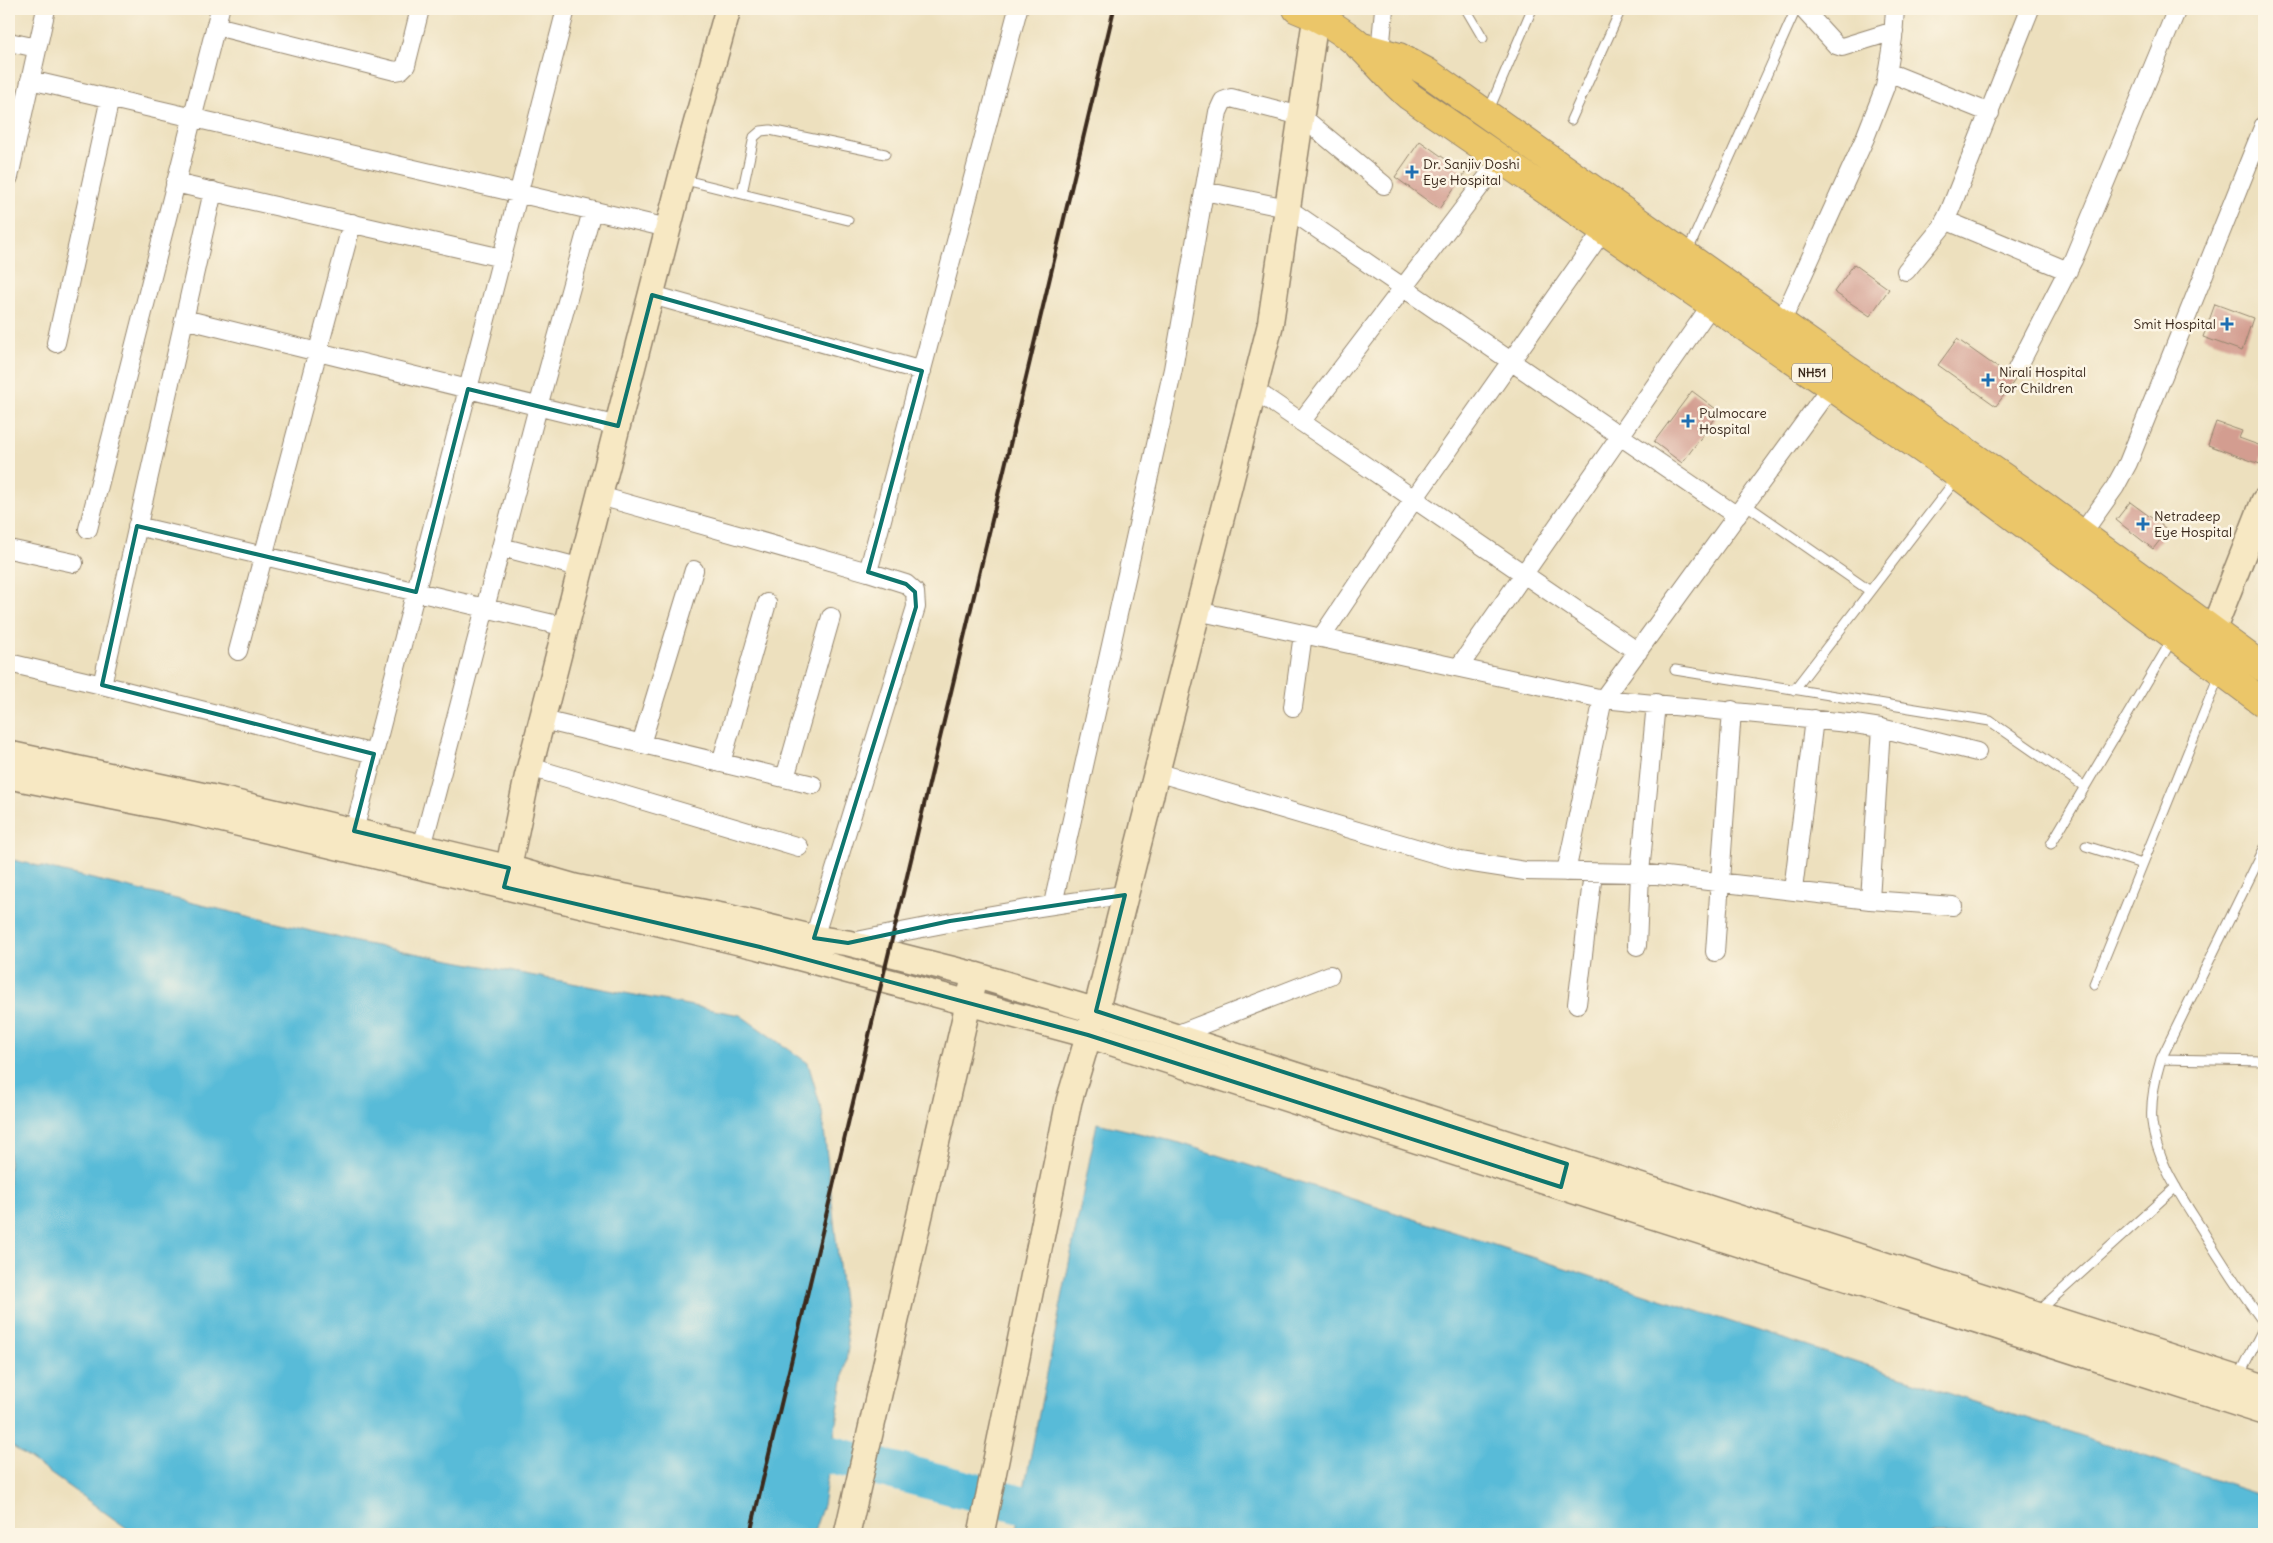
<svg xmlns="http://www.w3.org/2000/svg" width="2273" height="1543" font-family="Delius,sans-serif">
<style>
.water{fill:#59bbd8;stroke:#4a727b}
.lines{fill:none;stroke-linecap:round;stroke-linejoin:round}
.river{stroke:#59bbd8;stroke-width:38}
.building{fill:#d39d90}
.lane-casing{stroke:#94856e;stroke-width:11}
.street-casing{stroke:#94856e;stroke-width:20}
.secondary-casing{stroke:#94856e;stroke-width:28}
.highway-casing{stroke:#94856e;stroke-width:30}
.lane{stroke:#fff;stroke-width:9}
.street{stroke:#fff;stroke-width:18}
.secondary{stroke:#f7e8c3;stroke-width:25}
.highway{stroke:#ebc669;stroke-width:28}
.rail{stroke:#3b2a1e;stroke-width:4}
.marked{fill:none;stroke:#0f766e;stroke-width:4;stroke-linejoin:round}
.poi-dot{fill:#1f6fb2;stroke:#fcf5e5;stroke-width:2}
.labels{text-anchor:middle;stroke-width:5;stroke-linejoin:round;paint-order:stroke}
.shield{fill:#fcf5e5;stroke:#75675a;stroke-width:1}
.shield-label{font-size:12px;font-weight:bold;fill:#3b2a1e}
.poi-label{font-size:14px;fill:#3b2a1e;stroke:#fcf5e5;text-anchor:start}
</style>
<rect width="100%" height="100%" fill="#fcf5e5"/>
<filter id="ink" filterUnits="userSpaceOnUse"><feTurbulence type="fractalNoise" baseFrequency=".02" numOctaves="2"/><feDisplacementMap in="SourceGraphic" scale="10" xChannelSelector="R" yChannelSelector="G"/><feConvolveMatrix kernelMatrix="1 2 1 2 8 2 1 2 1" color-interpolation-filters="sRGB"/></filter>
<filter id="wash" filterUnits="userSpaceOnUse"><feTurbulence type="fractalNoise" baseFrequency=".0096" numOctaves="4" result="noise"/><feDisplacementMap in="SourceGraphic" scale="20" xChannelSelector="R" yChannelSelector="G"/><feGaussianBlur stdDeviation="1.12" result="paint"/><feColorMatrix in="noise" values="0 0 0 0 0 0 0 0 0 0 0 0 0 0 0 0 0 1.4 0 .05"/><feComposite in="paint" operator="in"/></filter>
<g filter="url(#wash)">
<rect width="100%" height="100%" fill="#ede0be"/>
<path class="water" d="M9,859L361,943L740,1015L808,1063L822,1111L848,1348L823,1505L813,1534H135L9,1444Z
M1097,1123L1180,1143L2264,1495V1534H1015Z"/>
<g class="lines">
<path class="river" d="M782,1442L1137,1534"/>
</g>
<g id="blocks">
<path class="building" d="M1420,141L1465,173L1439,209L1395,177Z
M1854,264L1889,289L1870,316L1834,292Z
M2215,304L2253,318L2242,351L2203,337Z
M1957,339L2015,380L1996,406L1938,365Z
M1692,391L1720,412L1682,463L1654,442Z
M2216,422L2242,431L2239,438L2264,447L2260,464L2208,445Z
M2130,502L2168,530L2153,549L2116,520Z"/>
</g>
</g>
<g filter="url(#ink)">
<use href="#blocks" fill-opacity="0" stroke="#94856e" stroke-width="1"/>
<g class="lines">
<defs>
<path id="lane" d="M1466,9L1483,38
M1488,112L1532,9
M1571,120L1621,9
M681,179L848,220
M742,193L754,137L761,131L770,130L885,154
M1687,253L1796,9
M1745,504L1870,591
M1675,670L1990,721L2085,787
M1794,690L1957,478
M2051,844L2173,638
M2086,846L2142,864
M2264,849L2161,1059C2155,1079 2150,1100 2152,1122C2156,1161 2181,1196 2201,1228C2221,1261 2241,1292 2264,1323
M2094,984L2220,673
M2161,1059L2264,1061
M2039,1311L2176,1187
M2238,1378L2264,1327"/>
<path id="street" d="M1803,9L1836,45L1842,47L1894,31
M216,26L395,71L401,70L406,65L420,9
M9,42L37,48
M1380,52L1384,9
M1888,72L1990,113
M30,80L668,228
M9,177L46,9
M175,183L502,258
M213,191L102,685L374,754
M1204,191L1287,208L1737,516
M1945,220L2068,271
M1906,271L1942,227L1950,210L2030,9
M652,295L922,371
M184,319L618,426
M1781,323L1865,138L1885,87L1893,38L1895,9
M56,343L110,98
M2017,369L2073,260L2177,9
M1253,389L1638,652
M1301,422L1501,159
M600,496L868,572L906,584L915,592L916,607L814,938
M137,526L566,627
M88,529L220,9
M2076,542L2115,487L2128,463L2264,125
M501,547L582,568
M9,549L74,563
M868,572L1018,9
M1197,611L1603,699L1848,723L1881,728L1977,752
M1321,638L1414,499L1604,229
M238,651L352,223
M9,663L102,685
M1459,667L1712,304
M1293,707L1303,634
M543,720L813,785
M641,744L694,570
M721,763L767,603
M530,767L799,847
M1156,772L1460,861L1525,871L1640,873L1870,900L1953,906
M785,778L831,617
M354,831L566,9
M422,847L538,407L592,211
M1566,872L1603,699L1837,378
M1793,890L1814,719
M1870,900L1881,728
M1053,904L1173,369L1218,112L1223,101L1231,98L1301,116L1384,185
M852,942C943,923 1033,906 1125,895
M1637,946L1640,873L1656,703
M1715,952L1732,710
M1577,1004L1593,873
M1173,1036L1330,975"/>
<path id="secondary" d="M2206,648L2264,501
M9,754L228,801L509,868L575,887L727,917L814,938L848,943L975,975L1096,1011L2264,1387
M9,776L195,813L760,947L1088,1035L2264,1412
M505,884L527,778L681,178L728,9
M847,1534L972,987
M981,1534L1069,1101L1096,1011L1270,326L1317,9"/>
<path id="highway" d="M1297,9C1319,17 1342,30 1360,46C1377,62 1391,81 1409,96L1938,460L2264,703
M1359,46L1399,57L1427,72L1845,368L2022,490L2264,668"/>
</defs>
<use href="#lane" class="lane-casing"/>
<use href="#street" class="street-casing"/>
<use href="#secondary" class="secondary-casing"/>
<use href="#highway" class="highway-casing"/>
<use href="#lane" class="lane"/>
<use href="#street" class="street"/>
<use href="#secondary" class="secondary"/>
<use href="#highway" class="highway"/>
<path class="rail" d="M750,1534L1114,9"/>
</g>
</g>
<path class="marked" d="M652,295L922,371L868,572L906,584L915,592L916,607L814,938L848,943L950,921L1125,895L1096,1011L1567,1164L1561,1187L1088,1035L760,947L504,887L509,868L354,831L374,754L102,685L137,526L416,592L468,389L618,426Z"/>
<g class="poi-dot">
<path d="M1409.5 164.5h5v5h5v5h-5v5h-5v-5h-5v-5h5z"/>
<path d="M2224.5 316.5h5v5h5v5h-5v5h-5v-5h-5v-5h5z"/>
<path d="M1985.5 372.5h5v5h5v5h-5v5h-5v-5h-5v-5h5z"/>
<path d="M1685.5 413.5h5v5h5v5h-5v5h-5v-5h-5v-5h5z"/>
<path d="M2140.5 516.5h5v5h5v5h-5v5h-5v-5h-5v-5h5z"/>
</g>
<g class="labels">
<rect class="shield" x="1792" y="363.5" width="40" height="19" rx="4"/>
<g class="shield-label">
<text x="1812" y="377">NH51</text>
</g>
<g class="poi-label">
<text x="1423" y="169">Dr. Sanjiv Doshi<tspan x="1423" dy="16">Eye Hospital</tspan></text>
<text x="2216" y="329" text-anchor="end">Smit Hospital</text>
<text x="1999" y="377">Nirali Hospital<tspan x="1999" dy="16">for Children</tspan></text>
<text x="1699" y="418">Pulmocare<tspan x="1699" dy="16">Hospital</tspan></text>
<text x="2154" y="521">Netradeep<tspan x="2154" dy="16">Eye Hospital</tspan></text>
</g>
</g>
<rect width="2273" height="1543" fill="none" stroke="#fcf5e5" stroke-width="30"/>
</svg>
